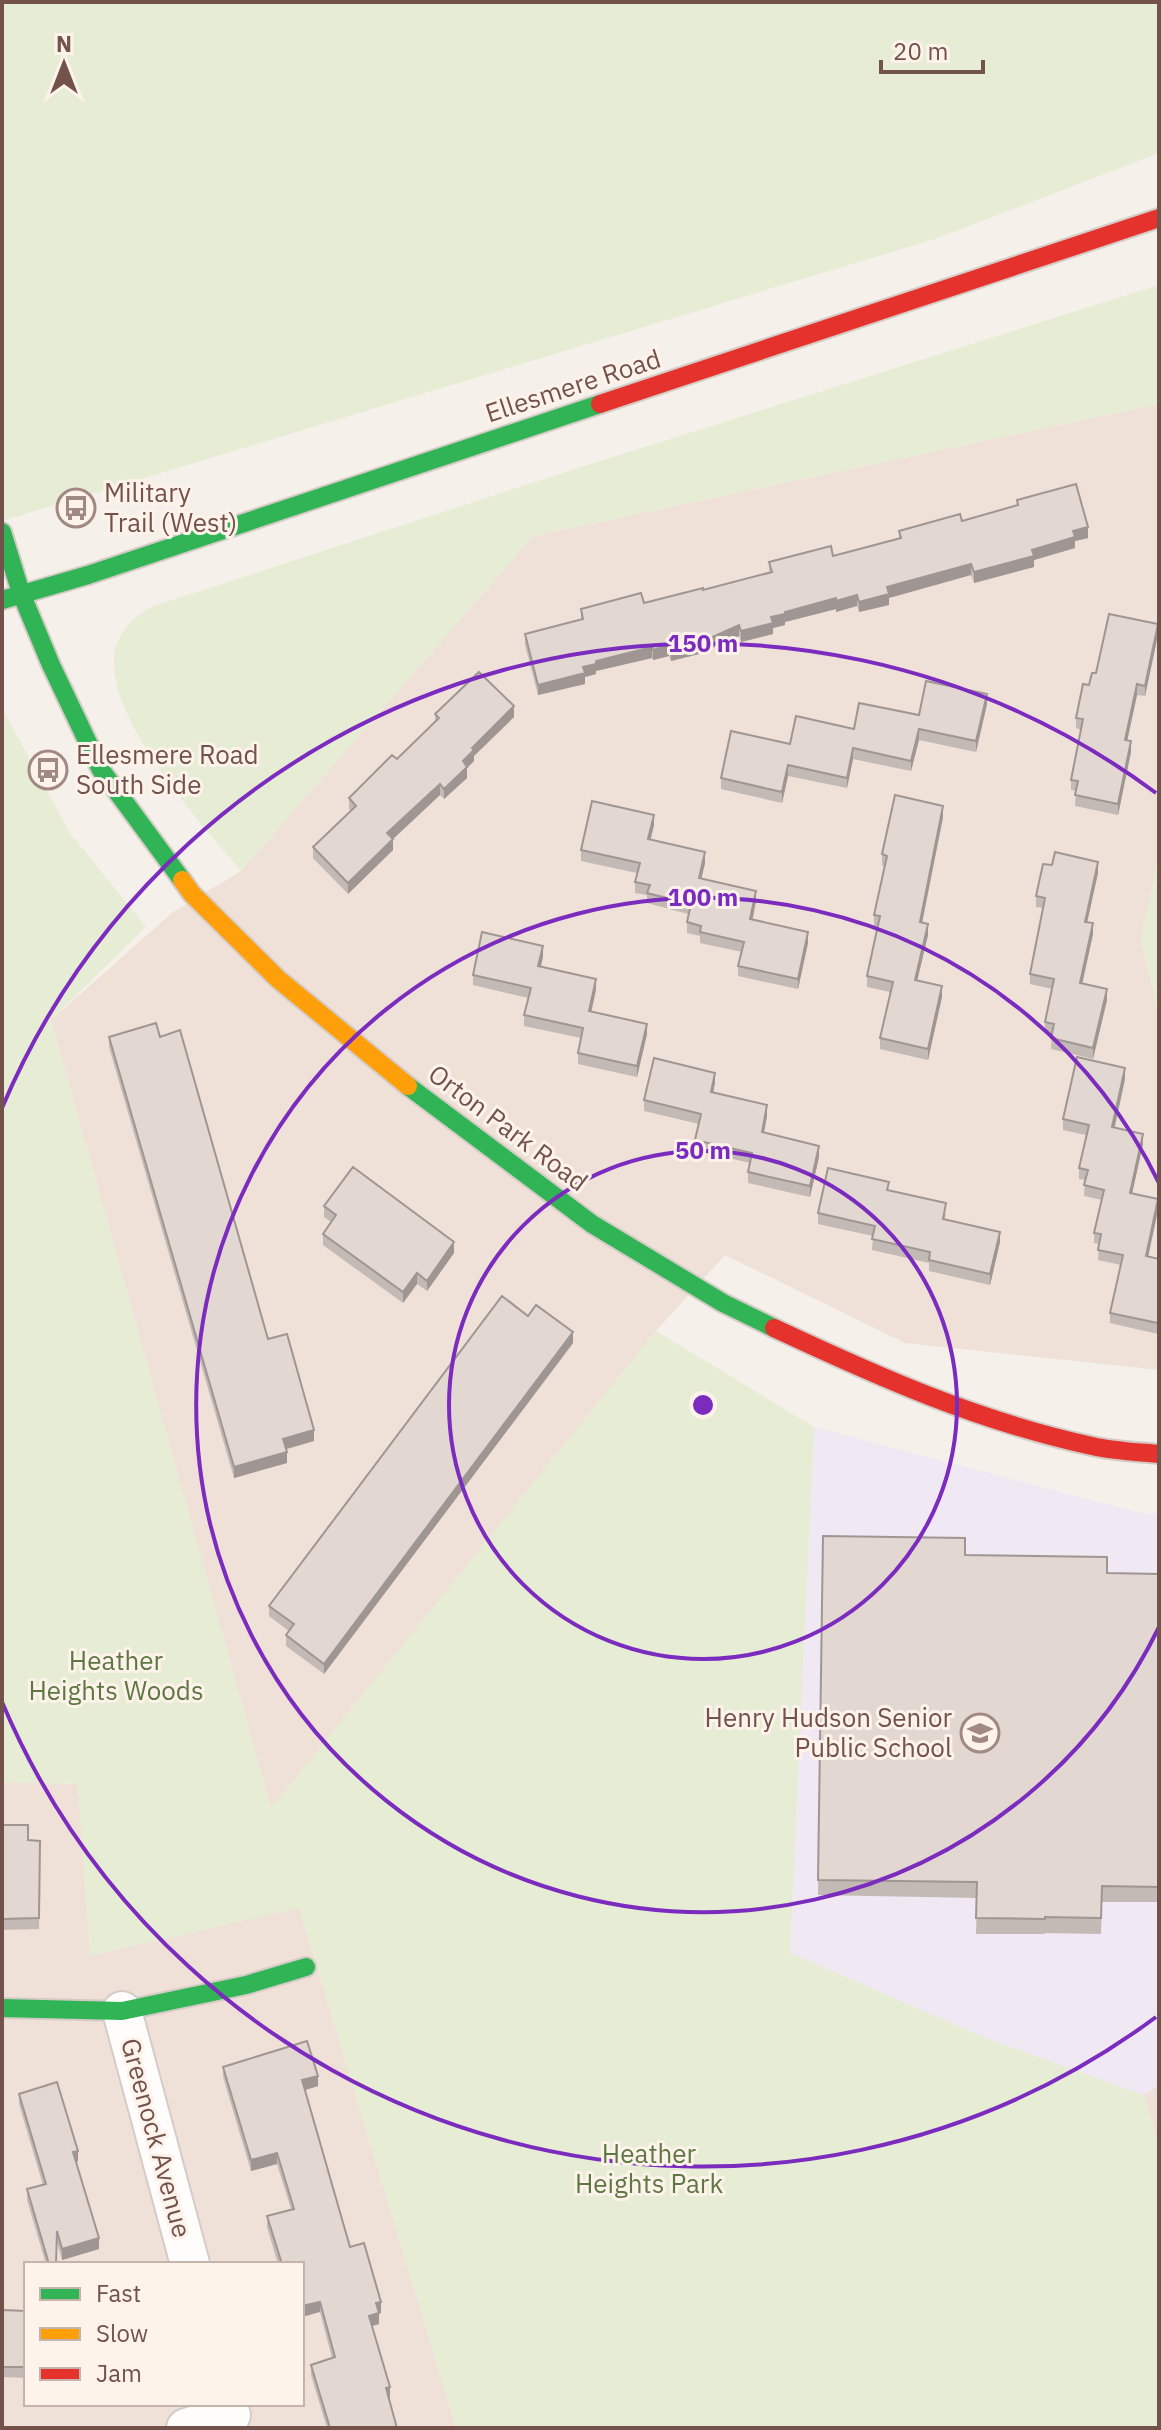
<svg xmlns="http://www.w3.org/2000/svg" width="1161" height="2430" font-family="'IBM Plex Sans',sans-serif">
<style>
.residential{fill:#efe1d8;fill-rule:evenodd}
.education{fill:#f0e8f2}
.green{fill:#e7ecd5}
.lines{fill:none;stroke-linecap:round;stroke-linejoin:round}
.street-casing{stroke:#d5cbc7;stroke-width:42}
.fast-casing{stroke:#d5cbc6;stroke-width:22}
.slow-casing{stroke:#d5cbc6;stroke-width:22}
.jam-casing{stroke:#d5cbc6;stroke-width:22}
.street{stroke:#fefdfc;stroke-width:38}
.fast{stroke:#30b455;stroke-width:18}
.slow{stroke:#ff9f0a;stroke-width:18}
.jam{stroke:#e5322d;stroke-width:18}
.wall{fill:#c3b9b5}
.shaded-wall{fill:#9f9693}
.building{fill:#e3d7d2;stroke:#9f9693;stroke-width:2}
.ring{fill:none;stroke:#7b2cbf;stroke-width:4}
.labels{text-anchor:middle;stroke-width:6;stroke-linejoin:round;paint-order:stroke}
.street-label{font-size:26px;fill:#73524b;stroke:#fef3eb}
.poi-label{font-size:26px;fill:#73524b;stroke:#fef3eb;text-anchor:start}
.park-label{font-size:26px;fill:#5e7843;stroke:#fef3eb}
.centre{fill:#7b2cbf;stroke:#fef3eb;stroke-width:4}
.ring-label{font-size:24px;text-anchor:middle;font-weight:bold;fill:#7b2cbf;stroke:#fef3eb;stroke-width:6;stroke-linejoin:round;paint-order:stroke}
</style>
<rect width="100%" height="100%" fill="#f6f0ea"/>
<path class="residential" d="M1159,404V856L1141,939L1159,1015V1370L905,1343L725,1255L656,1331L271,1809L51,1020L173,912L241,871L533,536Z
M2,1782L78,1784L90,1955L299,1907L456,2428H2ZM26,2264H302V2404H26Z
M1159,2085V2147L1143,2095Z"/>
<path class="education" d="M814,1427L1141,1513L1159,1514V2085L1143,2095L988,2039L790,1953Z"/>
<path class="green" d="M2,2H1159V153L935,239L2,521Z
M1159,285V404L533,536L241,871C201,825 115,727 114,665C113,638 129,620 151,607L578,468Z
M2,708L70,833L146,927L51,1020L271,1808L656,1331L814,1427L790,1953L988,2039L1143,2095L1159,2147V2428H456L299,1908L90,1956L78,1784L2,1782Z
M1159,856V1015L1141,939Z"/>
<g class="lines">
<defs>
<path id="street" d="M122,2011L190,2264
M186,2428L231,2415"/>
<path id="fast" d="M2,532L21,593L51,665L101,770L182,880
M2,600L88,575L600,404
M408,1086L592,1224L723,1303L774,1328
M2,2008L122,2011L246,1985L306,1967"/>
<path id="slow" d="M182,880L192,894L278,979L408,1086"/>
<path id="jam" d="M600,404L1159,218
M774,1328C879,1377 977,1421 1092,1446C1113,1451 1137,1452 1159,1454"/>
</defs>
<use href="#street" class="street-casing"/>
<use href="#fast" class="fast-casing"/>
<use href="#slow" class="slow-casing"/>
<use href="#jam" class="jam-casing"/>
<use href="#street" class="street"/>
<use href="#fast" class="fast"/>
<use href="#slow" class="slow"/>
<use href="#jam" class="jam"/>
</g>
<path class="wall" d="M1017,500L1088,538L1075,541V548L1034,560V567L974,583L971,575L889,598V605L859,612L857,606L836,612V609L785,622V625L773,628V634L741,642L739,636L699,654L671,661L669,656L653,660L652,658L596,671V674L585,677V684L538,695L525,645V634L581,620V609L644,603L703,590L769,572V562L833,556L899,539V531L962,521L1017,506Z
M1158,635L1145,696L1137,695L1127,741L1131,752L1118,815L1075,806L1076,791L1071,790V780L1081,730L1076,728V718L1089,685L1096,673Z
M987,704L976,752L919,740L911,771L853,759L847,788L788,776L782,803L721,789V778L790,744L919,715Z
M435,714L514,717L474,756V761L467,768V778L444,799L440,795L393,839V850L348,894L313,858V847L350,811L349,808V798L397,759L435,722Z
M943,817L922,923L928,935L917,980L942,997L928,1060L880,1049V1038L890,992L867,987V976L878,926H874V915L884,866L882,865V854Z
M654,825L650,840L705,863L701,879L756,901L753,919L808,943L798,989L738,976V966L742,952L700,943V936L687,933V922L688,914L647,903V895L635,893V882L637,873L581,861V850Z
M1098,873L1087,922L1093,934L1082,984L1107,1000L1093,1059L1051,1049L1052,1034L1045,1033V1022L1052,989L1030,984V974L1043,908L1036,907V896Z
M543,957L541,967L596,990L591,1012L647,1034L637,1077L578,1064V1053L581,1038L524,1026V1015L528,998L473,985V975Z
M109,1037H160L268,1339L314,1441L286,1449L287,1463L234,1478L109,1047Z
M1125,1079L1115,1127L1143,1144L1132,1193L1158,1210L1148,1256L1159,1259L1158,1334L1110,1323V1313L1121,1265L1098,1260L1099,1244L1094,1243V1233L1102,1200L1084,1196L1085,1180L1079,1179V1168L1086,1135L1063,1130V1119Z
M715,1083L713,1092L767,1116L764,1133L819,1157L810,1197L748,1183V1172L750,1163L695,1150V1140L699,1124L644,1111V1100Z
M889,1191L946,1214L945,1219L1000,1242L990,1285L929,1271V1263L872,1250L873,1236L818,1224V1213Z
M324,1206L454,1253L427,1291L417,1284L403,1303L323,1245V1234L331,1222L324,1217Z
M528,1316L573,1343L324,1674L286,1646V1635L289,1631L269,1616V1606Z
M823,1536L1107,1573L1159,1574V1902H1102L1101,1934L1045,1933V1934H976L977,1898L818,1895Z
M2,1825L28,1840L40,1841L39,1929L2,1930Z
M223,2067L318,2086L305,2090L350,2247L381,2313H379V2324L372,2326L390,2397L389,2398L397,2428H327L311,2375V2365L332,2358L320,2312L302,2264H278L267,2227V2216L291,2209L277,2164L251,2171L223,2077Z
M19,2094L78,2161L76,2162L99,2249L62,2260L57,2242L56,2264H46L27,2200V2189L43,2185L19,2104Z
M2,2310L26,2311V2378L2,2377Z"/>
<path class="shaded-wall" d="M1088,527V538L1075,541V548L1034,560V567L974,583V572L1032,550L1073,531Z
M971,564V575L889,598V605L859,612V602L887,587Z
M857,595V606L836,612V601Z
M836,598V609L785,622V625L773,628V634L741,642V631L785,612Z
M1158,624V635L1145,696V686Z
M739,625V636L699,654L671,661V650Z
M669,645V656L653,660V650Z
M652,647V658L596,671V674L585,677V684L538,695V685L596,661Z
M1137,684V695L1125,751V740Z
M987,694V704L976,752V741Z
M514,706V717L474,756V761L467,768V778L444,799V789L472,748Z
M919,729V740L911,771V761Z
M1131,741V752L1118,815V804Z
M853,748V759L847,788V778Z
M788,765V776L782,803V792Z
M440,784V795L393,839V850L348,894V883L387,833Z
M943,806V817L920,933V922Z
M654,815V825L648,850V839Z
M705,852V863L699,889V878Z
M1098,862V873L1085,932V922Z
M756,891V901L750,930V919Z
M1093,923V934L1080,994V983Z
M928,924V935L915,990V980Z
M808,932V943L798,989V979Z
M543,946V957L538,977V966Z
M596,979V990L589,1022V1011Z
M942,986V997L928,1060V1049Z
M1107,989V1000L1093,1059V1048Z
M647,1024V1034L637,1077V1066Z
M1125,1068V1079L1112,1138V1127Z
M715,1073V1083L711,1103V1092Z
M767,1105V1116L762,1143V1132Z
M1143,1134V1144L1130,1203V1193Z
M819,1146V1157L810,1197V1186Z
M1158,1199V1210L1146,1267V1256Z
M1000,1232V1242L990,1285V1274Z
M454,1242V1253L427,1291V1281Z
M417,1273V1284L403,1303V1292Z
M573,1332V1343L324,1674V1664Z
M314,1430V1441L283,1450V1439Z
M287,1452V1463L234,1478V1467Z
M318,2076V2086L302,2091V2080Z
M78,2151V2161L73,2163V2152Z
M277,2153V2164L251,2171V2160Z
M99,2238V2249L62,2260V2249Z
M320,2302V2312L302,2317V2306Z
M381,2302V2313L376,2314V2303Z
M379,2313V2324L369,2327V2316Z
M390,2387V2397L386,2399V2388Z"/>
<path class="building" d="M1076,484L1088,527L1073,531L1075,537L1032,550L1034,556L974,572L971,564L887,587L889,594L859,602L857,595L836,601V598L785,612V614L771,617L773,623L741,631L739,625L699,643L671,650L669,645L653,650L652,647L596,661V664L583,667L585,673L538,685L525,634L583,619L581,609L641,593L644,603L703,588V590L772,572L769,562L831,546L833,556L901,538L899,531L960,514L962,521L1018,505L1017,500Z
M1109,614L1158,624L1145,686L1137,684L1125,740L1131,741L1118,804L1075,795L1078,781L1071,780L1083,719L1076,718L1083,684L1089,685L1092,673H1096Z
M479,672L514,706L472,748L474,750L463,761L467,767L444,789L440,784L387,833L393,839L348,883L313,847L356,806L349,798L392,755L397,759L439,718L435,714Z
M926,681L987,694L976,741L919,729L911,761L853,748L847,778L788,765L782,792L721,778L731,731L790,744L796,716L854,729L859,703L919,715Z
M895,795L943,806L920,922L928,924L915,980L942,986L928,1049L880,1038L893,982L867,976L880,916L874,915L887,856L882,854Z
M592,801L654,815L648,839L705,852L699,878L756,891L750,919L808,932L798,979L738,966L744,942L700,932L701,926L687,922L691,904L647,893L650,885L635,882L640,863L581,850Z
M1055,852L1098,862L1085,922L1093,923L1080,983L1107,989L1093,1048L1051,1038L1054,1024L1045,1022L1054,979L1030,974L1045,898L1036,896L1043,864L1052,865Z
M482,932L543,946L538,966L596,979L589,1011L647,1024L637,1066L578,1053L583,1028L524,1015L531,988L473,975Z
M156,1023L160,1037L180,1030L268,1339L287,1334L314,1430L283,1439L287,1452L234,1467L109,1037Z
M1077,1057L1125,1068L1112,1127L1143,1134L1130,1193L1158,1199L1146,1256L1159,1259L1158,1323L1110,1313L1123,1255L1098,1250L1101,1234L1094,1233L1104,1190L1084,1185L1088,1170L1079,1168L1089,1125L1063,1119Z
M654,1058L715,1073L711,1092L767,1105L762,1132L819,1146L810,1186L748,1172L752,1153L695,1140L701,1114L644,1100Z
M353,1167L454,1242L427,1281L417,1273L403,1292L323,1234L336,1215L324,1206Z
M828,1168L889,1182L887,1190L946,1203L943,1219L1000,1232L990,1274L929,1260L930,1252L872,1239L875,1226L818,1213Z
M502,1296L528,1316L536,1305L573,1332L324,1664L286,1635L294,1624L269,1606Z
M823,1536L965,1538V1555L1107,1557V1573L1159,1574V1887L1102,1886L1101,1918L1045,1917V1919L976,1918L977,1882L818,1880Z
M2,1825H28V1840L40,1841L39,1918L2,1919Z
M307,2041L318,2076L302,2080L350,2247L364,2243L381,2302L376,2303L379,2313L369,2316L390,2387L386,2388L397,2428H330L311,2365L335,2357L320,2302L302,2306V2264H282L267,2216L294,2209L277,2153L251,2160L223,2067Z
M57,2082L78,2151L73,2152L99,2238L62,2249L57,2231L56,2264H49L27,2189L46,2184L19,2094Z
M2,2310L26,2311V2367H2Z"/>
<g class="ring">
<circle cx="703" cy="1405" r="254"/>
<path d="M1159 1627A507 507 0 1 1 1159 1183"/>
<path d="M1156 2017A761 761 0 0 1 2 1702M2 1108A761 761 0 0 1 1156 793"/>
</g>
<defs>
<symbol id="bus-ring" viewBox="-11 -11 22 22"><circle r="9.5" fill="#fef3eb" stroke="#a18983" stroke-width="1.5"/><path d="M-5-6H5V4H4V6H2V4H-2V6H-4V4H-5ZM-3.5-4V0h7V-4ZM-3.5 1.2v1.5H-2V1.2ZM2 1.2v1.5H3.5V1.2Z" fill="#a18983"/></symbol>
<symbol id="school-ring" viewBox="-11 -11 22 22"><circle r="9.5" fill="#fef3eb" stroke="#a18983" stroke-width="1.5"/><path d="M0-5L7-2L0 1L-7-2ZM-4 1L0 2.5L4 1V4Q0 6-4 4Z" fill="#a18983"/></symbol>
</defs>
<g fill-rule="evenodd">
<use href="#bus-ring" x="54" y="486" width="44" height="44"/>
<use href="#bus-ring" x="26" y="748" width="44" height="44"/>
<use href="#school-ring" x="958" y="1711" width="44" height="44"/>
</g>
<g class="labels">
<g class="street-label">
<text transform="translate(573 386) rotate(-18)" y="9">Ellesmere Road</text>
<text transform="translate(508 1128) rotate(37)" y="9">Orton Park Road</text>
<text transform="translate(156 2138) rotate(75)" y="9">Greenock Avenue</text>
</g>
<g class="poi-label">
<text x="104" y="502">Military<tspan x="104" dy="30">Trail (West)</tspan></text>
<text x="76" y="764">Ellesmere Road<tspan x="76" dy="30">South Side</tspan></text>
<text x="952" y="1727" text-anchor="end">Henry Hudson Senior<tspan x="952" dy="30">Public School</tspan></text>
</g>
<g class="park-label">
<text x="116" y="1670">Heather<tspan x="116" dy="30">Heights Woods</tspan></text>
<text x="649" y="2163">Heather<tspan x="649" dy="30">Heights Park</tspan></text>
</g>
</g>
<circle cx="703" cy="1405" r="12" class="centre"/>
<g class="ring-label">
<text x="703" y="652">150 m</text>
<text x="703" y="906">100 m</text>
<text x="703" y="1159">50 m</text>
</g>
<rect width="1161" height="2430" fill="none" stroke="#73524b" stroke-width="8"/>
<rect x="24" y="2262" width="280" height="144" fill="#fef3eb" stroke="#c6b3ab" stroke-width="2"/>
<rect x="40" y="2288" width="40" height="12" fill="#30b455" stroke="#c6b3ab" stroke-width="2"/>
<text x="96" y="2302" font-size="24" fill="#73524b">Fast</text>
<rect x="40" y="2328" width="40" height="12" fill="#ff9f0a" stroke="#c6b3ab" stroke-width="2"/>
<text x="96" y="2342" font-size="24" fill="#73524b">Slow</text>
<rect x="40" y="2368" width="40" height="12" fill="#e5322d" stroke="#c6b3ab" stroke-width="2"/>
<text x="96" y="2382" font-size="24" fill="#73524b">Jam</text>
<g transform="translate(64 64)" stroke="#fef3eb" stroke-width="6" paint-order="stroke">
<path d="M0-6L14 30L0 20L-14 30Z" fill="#73524b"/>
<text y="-12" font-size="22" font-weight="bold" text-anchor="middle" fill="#73524b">N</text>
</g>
<path d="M881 60v12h102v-12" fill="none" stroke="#73524b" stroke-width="4"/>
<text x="893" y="60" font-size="24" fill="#73524b" stroke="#fef3eb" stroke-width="6" paint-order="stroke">20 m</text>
</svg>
